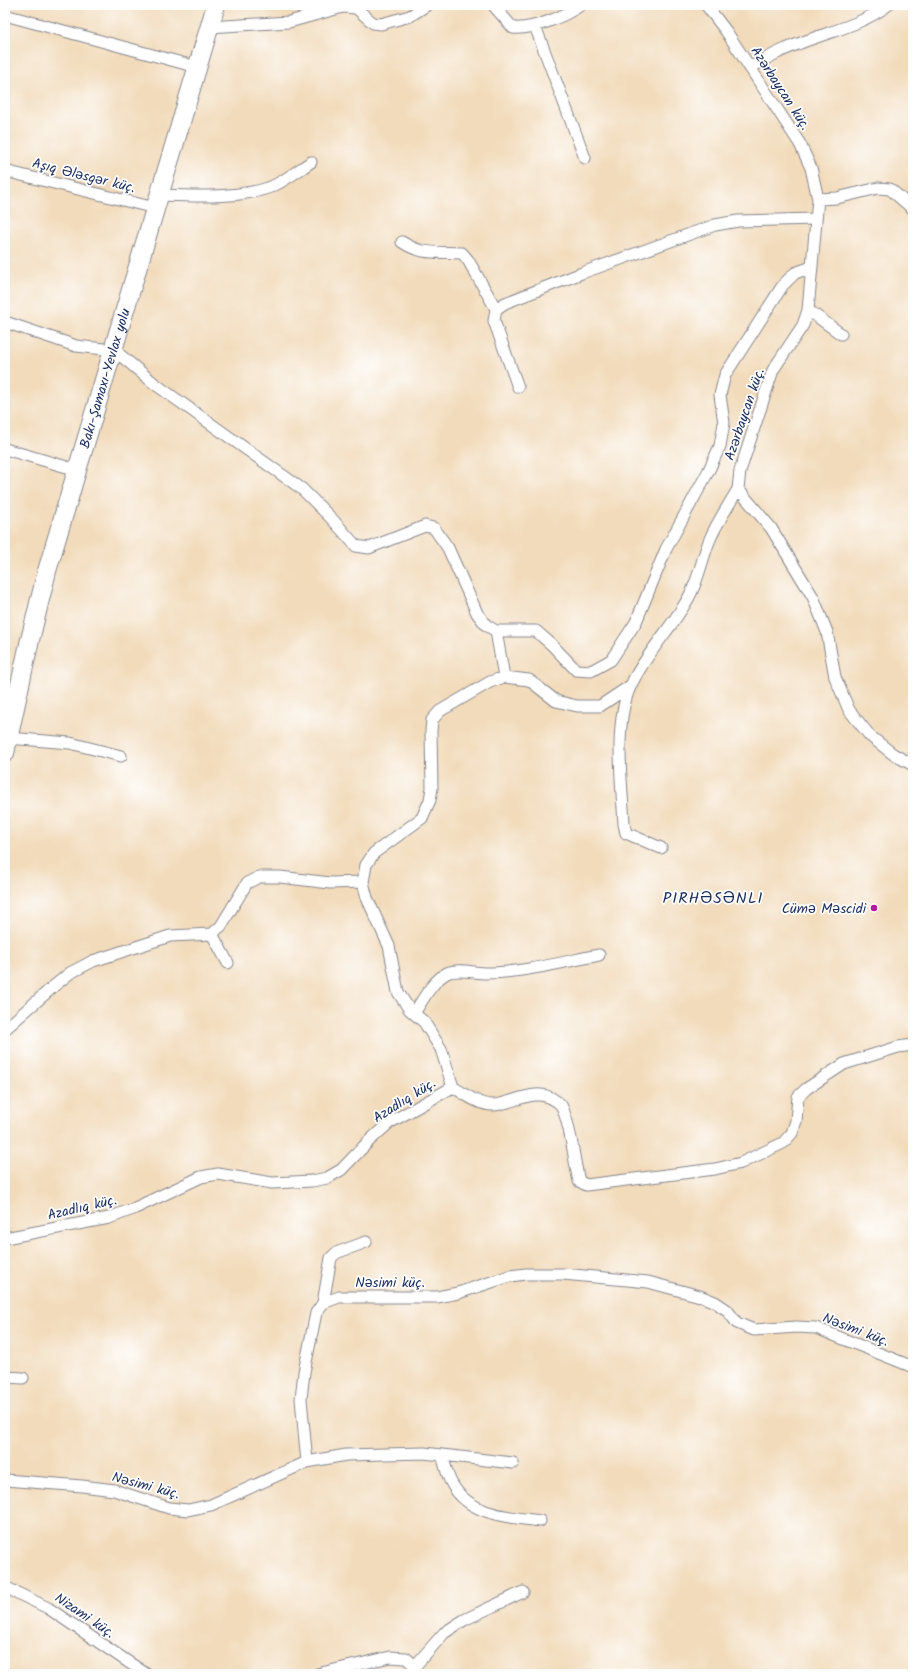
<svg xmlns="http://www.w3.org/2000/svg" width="918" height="1679" font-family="Kalam,sans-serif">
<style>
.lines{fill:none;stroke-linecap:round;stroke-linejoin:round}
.minor-casing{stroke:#86858c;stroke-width:13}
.trunk-casing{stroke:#86858c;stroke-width:20}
.minor{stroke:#fff;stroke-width:11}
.trunk{stroke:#fff;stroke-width:18}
.poi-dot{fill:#b5179e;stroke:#fff;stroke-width:1.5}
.labels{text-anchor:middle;stroke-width:3.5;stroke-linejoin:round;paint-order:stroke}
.street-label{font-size:14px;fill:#1b2f5e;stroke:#fff}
.poi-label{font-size:14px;fill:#1b2f5e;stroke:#fff;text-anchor:end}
.quarter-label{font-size:16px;letter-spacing:1px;fill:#1b2f5e;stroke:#fff}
</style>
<rect width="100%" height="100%" fill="#fff"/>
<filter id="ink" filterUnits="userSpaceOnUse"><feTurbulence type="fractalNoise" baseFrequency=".025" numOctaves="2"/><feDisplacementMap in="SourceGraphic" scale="8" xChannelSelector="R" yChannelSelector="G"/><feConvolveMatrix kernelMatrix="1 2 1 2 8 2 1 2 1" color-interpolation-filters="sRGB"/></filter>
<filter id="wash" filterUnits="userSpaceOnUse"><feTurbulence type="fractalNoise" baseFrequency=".012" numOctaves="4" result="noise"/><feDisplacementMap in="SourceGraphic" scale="16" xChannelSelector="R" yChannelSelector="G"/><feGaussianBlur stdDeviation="0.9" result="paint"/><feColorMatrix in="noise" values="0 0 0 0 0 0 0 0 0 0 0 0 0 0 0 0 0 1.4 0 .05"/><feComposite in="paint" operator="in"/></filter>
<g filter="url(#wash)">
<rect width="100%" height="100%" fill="#f2dbbb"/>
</g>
<g filter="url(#ink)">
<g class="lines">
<defs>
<path id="minor" d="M493,5L513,28C533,30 565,16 581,5
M706,5L726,31L800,144L811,168L818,199L808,310L803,325L773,370L740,471L738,489L771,528L813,597L827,632L835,677L849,710L870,736L893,754L913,765
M5,15L197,67
M535,26L585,158
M209,27L289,22L343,7L356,8L373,23L381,24L410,16L427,5
M750,68C762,61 773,54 786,49C818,34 860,27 888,5
M5,171L155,208
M159,195C191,196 246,199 275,185C287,179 299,170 311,162
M818,199L837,198L878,188L890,189L913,209
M402,242C423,256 438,251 462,253L468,260L496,309
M808,310L841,334
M5,322L76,346L114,350L155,384L302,489L333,520L356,546L369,548L425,526L434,528L448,548L477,613L486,625L496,631H536L551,644L576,670L591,671L611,660L636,622L666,549L708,472L720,446L724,423L720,395L725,375L783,285L795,273L812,267
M518,387L494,321L496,309L505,303L582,273L715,225L738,221L816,219
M5,449L77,470
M496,631L504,677
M8,738L70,743L121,756
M661,848L626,833L624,824C622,783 613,723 631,685C646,653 672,628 689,597C699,579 702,558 710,539C717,522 729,505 738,489
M212,934L228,963
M414,1013C423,1000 432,981 447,973C458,968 475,973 486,973C522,973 563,962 599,955
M5,1029L54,986L70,973L93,961L170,936L212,934L221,926L247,883L259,877H280L330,883L363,882
M453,1087L441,1049L424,1022L409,1009L398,992L389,946L367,898L363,882L366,865L374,853L422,818L430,800L432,788L431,731L432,720L440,711L490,682L504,677L529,680L556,701L577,706H600L630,686
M5,1238L109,1218L133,1209L201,1177L218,1174L272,1183L312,1181L327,1178L341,1170L369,1141L389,1123L453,1087C465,1094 480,1106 494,1105C514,1103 537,1086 556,1101C559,1103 561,1104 562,1107C572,1130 573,1157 579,1181L586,1185L715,1169L741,1163L783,1143L792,1133L796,1121L798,1097L806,1089L844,1064L898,1047L913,1045
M323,1303L331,1258L336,1253L366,1242
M5,1377L23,1378
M442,1455C445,1464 447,1476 452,1484C469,1515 508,1517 540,1521
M307,1462L346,1455L424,1453L513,1463
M5,1480L82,1486L114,1490L169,1508L188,1510L211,1505L307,1462L301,1399L304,1372L316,1313L323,1303L339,1297H437L458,1293L510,1276L526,1274H563L648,1282L700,1296L715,1302L727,1310L737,1323L754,1330L796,1327L816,1328L913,1367
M5,1587L48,1608L146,1674
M415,1666L444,1633L464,1620L523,1592
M317,1674L390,1657L406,1658L415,1666L416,1674"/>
<g id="trunk">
<path id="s1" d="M5,753L28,648L47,571L216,5"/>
</g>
</defs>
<use href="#minor" class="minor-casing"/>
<use href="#trunk" class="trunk-casing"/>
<use href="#minor" class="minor"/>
<use href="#trunk" class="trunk"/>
</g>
</g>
<circle class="poi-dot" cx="874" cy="908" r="4"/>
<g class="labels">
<g class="street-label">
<text transform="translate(781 88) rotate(57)" y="5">Azərbaycan küç.</text>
<text transform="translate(84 175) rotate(14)" y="5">Aşıq Ələsgər küç.</text>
<text dy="5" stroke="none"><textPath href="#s1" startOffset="388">Bakı-Şamaxı-Yevlax yolu</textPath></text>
<text transform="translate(744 414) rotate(-71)" y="5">Azərbaycan küç.</text>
<text transform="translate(404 1100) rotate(-32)" y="5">Azadlıq küç.</text>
<text transform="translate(82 1207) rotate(-13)" y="5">Azadlıq küç.</text>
<text x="390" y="1287">Nəsimi küç.</text>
<text transform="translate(856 1329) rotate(21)" y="5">Nəsimi küç.</text>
<text transform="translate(146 1485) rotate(15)" y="5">Nəsimi küç.</text>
<text transform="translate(85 1615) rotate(34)" y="5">Nizami küç.</text>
</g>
<g class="poi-label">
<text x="866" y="913">Cümə Məscidi</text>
</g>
<g class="quarter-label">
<text x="713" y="903">PIRHƏSƏNLI</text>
</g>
</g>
<rect width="918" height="1679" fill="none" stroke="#fff" stroke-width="20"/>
</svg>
